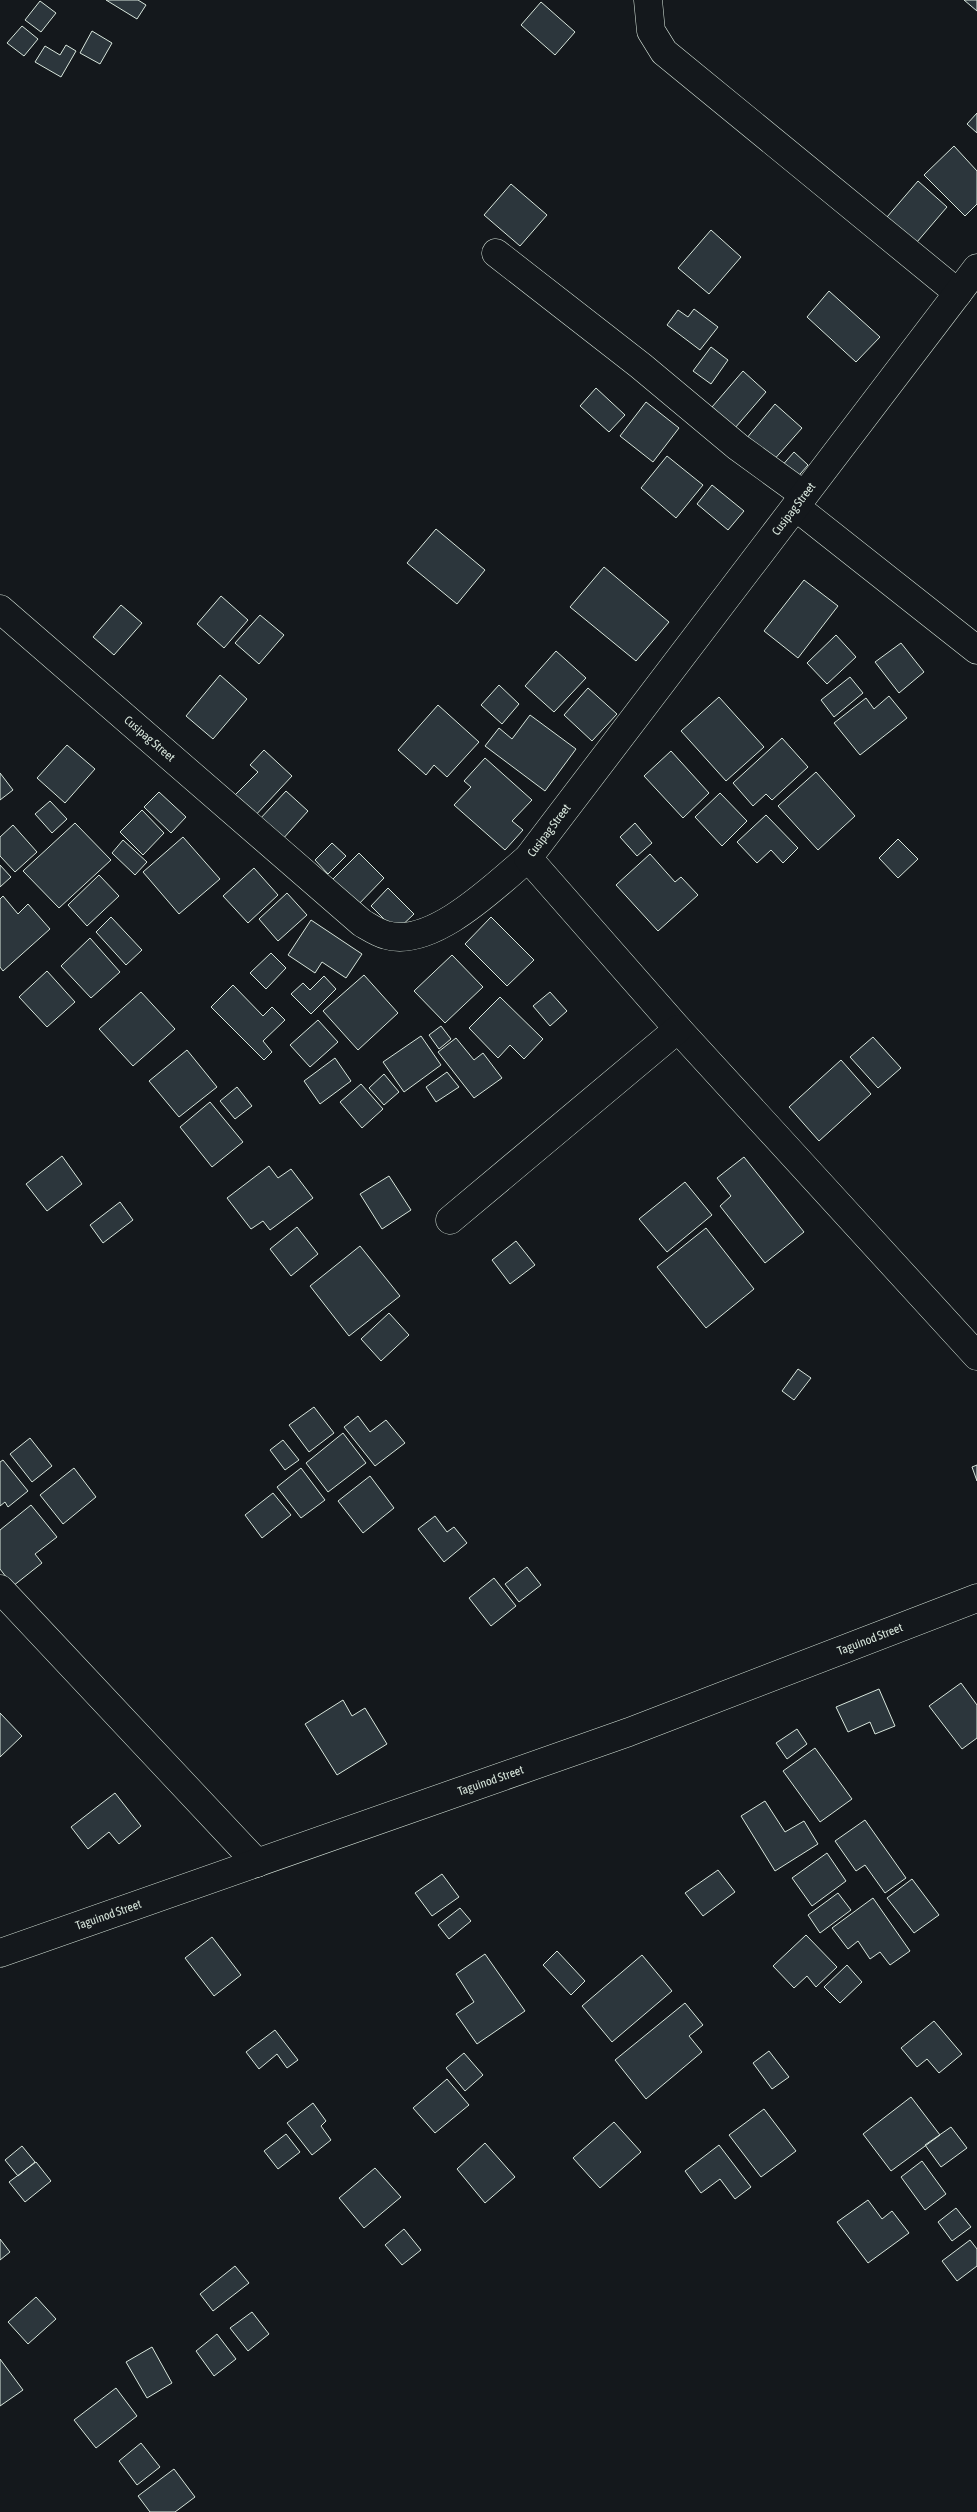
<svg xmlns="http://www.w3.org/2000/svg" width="977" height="2512" font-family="'Asap Condensed',sans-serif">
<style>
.building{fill:#2c363c;stroke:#d8e6dc}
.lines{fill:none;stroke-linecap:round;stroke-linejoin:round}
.minor-casing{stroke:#d8e6dc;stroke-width:29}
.minor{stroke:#14181c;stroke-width:28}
.labels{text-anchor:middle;stroke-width:4;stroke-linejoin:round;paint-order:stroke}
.street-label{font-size:12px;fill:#d8e6dc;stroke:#14181c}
</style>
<rect width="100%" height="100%" fill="#14181c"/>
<path class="building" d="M106,0H138L146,5L137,19Z
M964,0H977V11Z
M40,1L56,13L41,32L25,20Z
M541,2L575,32L555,55L521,25Z
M22,26L38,39L24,56L7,43Z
M92,31L112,43L100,64L80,53Z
M66,45L76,51L61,77L35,62L45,46L60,55Z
M977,113V133L967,124Z
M954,146L977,171V204L965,216L924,175Z
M918,181L947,207L911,249L881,224Z
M511,184L547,215L520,246L484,215Z
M711,230L741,257L709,294L678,268Z
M829,291L880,337L856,362L807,317Z
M694,309L718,327L700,350L667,325L678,310L688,317Z
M711,347L728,360L711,384L693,371Z
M743,371L766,392L735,428L712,407Z
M596,388L625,415L609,432L580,406Z
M646,402L679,428L653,462L620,436Z
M775,404L802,428L772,462L746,439Z
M794,452L808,465L794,481L780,468Z
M667,456L703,485L676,518L641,488Z
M712,485L744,511L728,530L697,504Z
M436,529L485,570L457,604L407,563Z
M604,567L669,622L636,661L570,607Z
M804,580L838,606L798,658L764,631Z
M221,596L248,620L224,648L197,624Z
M121,605L142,623L114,655L93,637Z
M260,615L284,635L259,664L235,643Z
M836,635L856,657L827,684L807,663Z
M901,643L924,672L899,693L875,662Z
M556,651L586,678L554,712L525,686Z
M220,675L247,699L213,739L186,716Z
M850,677L863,693L834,717L821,700Z
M499,685L519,704L502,724L481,705Z
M588,688L617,714L592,741L564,715Z
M889,696L907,718L860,755L834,723L866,698L874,709Z
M719,697L764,747L726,781L681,731Z
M438,705L479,742L447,777L434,765L426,775L398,750Z
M530,715L576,749L545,791L485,746L499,728L512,739Z
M782,738L808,767L772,800L766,794L753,806L733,783Z
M67,745L95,769L65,803L37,778Z
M264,750L292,776L253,818L232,798L258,772L250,765Z
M671,751L709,793L683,818L644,776Z
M485,758L532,800L512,821L523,830L505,850L454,805L471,787L464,781Z
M816,772L855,816L818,850L778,806Z
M0,773L13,790L0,800Z
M286,791L308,811L281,841L259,820Z
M159,792L186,817L171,833L144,807Z
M720,793L747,821L722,846L695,817Z
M50,801L67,819L52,833L35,814Z
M142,810L164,833L143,855L120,832Z
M766,815L798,848L783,863L771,850L757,863L737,842Z
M75,823L111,860L59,908L23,871Z
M635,823L652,843L637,856L620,837Z
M13,825L37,852L15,872L0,856V837Z
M183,837L220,879L179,914L143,872Z
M898,839L918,859L898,878L879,858Z
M123,840L147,862L135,875L112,853Z
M332,843L346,856L328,874L315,860Z
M359,853L384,878L355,908L329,883Z
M650,854L675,882L681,877L698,895L658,931L616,885Z
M0,865L11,877L0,887Z
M254,868L278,895L248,923L223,896Z
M99,875L119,896L87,926L68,905Z
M388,888L414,914L396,931L371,906Z
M287,893L307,915L278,941L259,919Z
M3,896L18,914L28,904L50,929L3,971L0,967V899Z
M111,917L142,950L126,965L96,932Z
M491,917L534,960L507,986L465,944Z
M311,920L362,954L346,978L322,962L315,973L288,955Z
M90,938L120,972L91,998L61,966Z
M271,953L286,968L266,989L250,973Z
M452,955L483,987L445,1023L414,991Z
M47,971L75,1002L47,1027L19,997Z
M364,975L398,1013L358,1050L323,1011Z
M324,976L336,989L311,1014L291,994L303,983L310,990Z
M233,985L263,1016L272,1007L285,1020L263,1041L272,1052L264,1060L211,1007Z
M141,992L175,1029L133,1066L99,1029Z
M550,992L567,1011L550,1026L533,1006Z
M500,997L543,1039L524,1059L510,1045L498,1058L469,1028Z
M318,1020L338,1042L310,1067L290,1045Z
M441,1026L451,1039L439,1049L429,1035Z
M421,1036L441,1065L404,1092L383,1062Z
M873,1037L901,1068L878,1088L850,1057Z
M456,1038L474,1060L483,1053L502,1078L474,1098L438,1052Z
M187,1050L217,1087L179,1117L149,1081Z
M335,1058L351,1081L320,1104L304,1081Z
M841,1060L871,1094L819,1141L789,1107Z
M447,1072L459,1087L436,1102L426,1087Z
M384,1074L399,1092L384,1105L369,1088Z
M361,1084L383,1109L362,1128L340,1102Z
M237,1087L252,1106L235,1119L220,1101Z
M210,1102L243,1142L212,1167L180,1127Z
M62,1156L82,1184L47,1211L26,1184Z
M744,1157L804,1232L765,1263L720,1206L731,1196L717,1178Z
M269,1166L278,1178L291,1169L313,1198L270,1230L263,1221L251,1229L227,1198Z
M389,1176L411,1210L382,1229L360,1194Z
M685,1182L712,1215L667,1252L639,1219Z
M120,1202L133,1220L103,1243L90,1225Z
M297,1227L318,1254L291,1276L270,1249Z
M706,1228L754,1289L706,1328L657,1267Z
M516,1241L535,1265L510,1284L492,1260Z
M360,1246L400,1296L349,1336L310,1286Z
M389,1313L409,1335L381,1361L361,1339Z
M798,1369L811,1378L794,1400L782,1391Z
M314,1407L334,1433L309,1452L289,1425Z
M358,1416L370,1432L386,1420L405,1443L375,1466L344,1427Z
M343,1433L366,1463L328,1492L306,1463Z
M30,1438L52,1466L32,1482L10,1454Z
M283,1440L299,1460L285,1470L270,1450Z
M3,1460L28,1491L8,1507L5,1502L0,1506V1462Z
M977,1465V1481L972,1467Z
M74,1468L96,1497L63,1524L40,1495Z
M301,1468L325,1500L301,1518L277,1487Z
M370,1476L394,1508L363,1533L338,1501Z
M273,1493L291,1515L262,1538L245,1515Z
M31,1505L57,1537L35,1554L42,1563L13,1586L0,1569V1530Z
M435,1516L447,1532L454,1527L467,1543L444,1562L418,1529Z
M527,1567L541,1585L519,1602L505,1584Z
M494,1578L516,1606L491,1626L469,1598Z
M961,1683L977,1705V1738L962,1749L929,1706Z
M879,1689L895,1726L875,1734L870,1722L848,1732L836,1707Z
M343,1700L352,1716L365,1708L387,1744L337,1775L305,1724Z
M0,1713L22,1736L0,1757Z
M797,1729L807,1744L787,1759L776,1743Z
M815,1748L852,1799L820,1822L783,1771Z
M115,1793L141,1826L119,1844L109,1832L88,1849L71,1827Z
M765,1801L785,1832L804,1821L818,1844L775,1871L741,1816Z
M865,1820L906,1878L885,1893L865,1865L856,1871L835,1841Z
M827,1853L846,1881L812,1906L792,1878Z
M718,1870L735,1892L703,1916L685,1893Z
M442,1874L459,1897L432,1916L415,1893Z
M912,1879L939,1915L914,1933L887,1898Z
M838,1893L851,1910L820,1933L808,1915Z
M873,1898L910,1951L890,1965L880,1952L870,1959L858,1941L848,1949L832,1928Z
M460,1908L471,1921L449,1939L438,1925Z
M806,1935L837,1967L816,1987L807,1976L794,1988L773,1966Z
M212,1937L241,1975L214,1996L185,1958Z
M557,1951L585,1981L571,1995L543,1965Z
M485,1954L525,2011L477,2044L456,2014L474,2002L456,1974Z
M642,1955L672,1991L612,2042L582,2006Z
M847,1965L862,1982L840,2003L824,1987Z
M685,2003L703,2025L689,2036L702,2052L646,2099L615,2060Z
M934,2021L962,2054L939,2073L927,2059L917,2067L901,2048Z
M275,2030L298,2060L287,2068L277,2054L259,2069L246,2052Z
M769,2051L789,2077L772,2089L753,2063Z
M464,2053L483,2075L465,2091L446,2068Z
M447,2079L469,2105L435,2133L413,2108Z
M911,2097L940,2135L891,2171L863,2134Z
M313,2103L326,2121L321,2126L331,2140L312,2155L287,2123Z
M764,2109L796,2151L761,2177L729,2135Z
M614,2122L641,2152L600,2188L573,2158Z
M951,2127L967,2148L941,2167L925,2145Z
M286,2134L300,2152L278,2169L264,2151Z
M485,2143L515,2177L485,2203L457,2169Z
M719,2145L751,2187L735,2199L720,2179L701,2193L685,2171Z
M22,2146L35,2162L18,2176L5,2160Z
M922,2161L946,2194L925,2210L901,2177Z
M36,2162L51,2181L25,2202L9,2182Z
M375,2168L401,2197L364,2228L339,2198Z
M868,2200L882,2219L892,2211L909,2233L868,2263L837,2222Z
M956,2208L971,2227L952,2241L938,2222Z
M404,2229L421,2250L402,2265L385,2245Z
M0,2239L10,2252L0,2260Z
M970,2240L977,2249V2266L957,2281L942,2261Z
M235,2266L249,2283L213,2311L200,2294Z
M36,2297L56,2319L28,2344L8,2322Z
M252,2312L269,2334L248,2351L230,2328Z
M217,2334L236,2359L214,2376L196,2351Z
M152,2347L172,2383L147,2398L126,2362Z
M0,2359L23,2390L0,2406Z
M116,2388L137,2416L96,2448L74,2420Z
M141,2443L160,2467L137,2485L119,2461Z
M174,2469L195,2497L175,2512H150L138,2496Z"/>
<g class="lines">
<defs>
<g id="minor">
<path d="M648,0L651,31L664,52L958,293"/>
<path d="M496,253L641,366L738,447L804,495"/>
<path d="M796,507L977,650"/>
<path id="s1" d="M0,609L362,923C369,927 378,933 386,935C432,949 496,885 528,858L977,268"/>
<path d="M528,858L678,1029L977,1356"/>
<path d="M450,1220L678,1029"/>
<path d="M0,1589L257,1863"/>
<path id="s2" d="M0,1953L629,1732L977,1598"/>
</g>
</defs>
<use href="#minor" class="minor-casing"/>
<use href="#minor" class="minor"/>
</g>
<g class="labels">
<g class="street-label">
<text dy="4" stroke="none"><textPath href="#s1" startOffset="1112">Cusipag Street</textPath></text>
<text dy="4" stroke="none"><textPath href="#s1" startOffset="198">Cusipag Street</textPath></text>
<text dy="4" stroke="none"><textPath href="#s1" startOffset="708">Cusipag Street</textPath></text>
<text dy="4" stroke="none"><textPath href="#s2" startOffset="925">Taguinod Street</textPath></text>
<text dy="4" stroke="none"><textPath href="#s2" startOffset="520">Taguinod Street</textPath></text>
<text dy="4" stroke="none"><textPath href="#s2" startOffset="115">Taguinod Street</textPath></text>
</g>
</g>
</svg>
